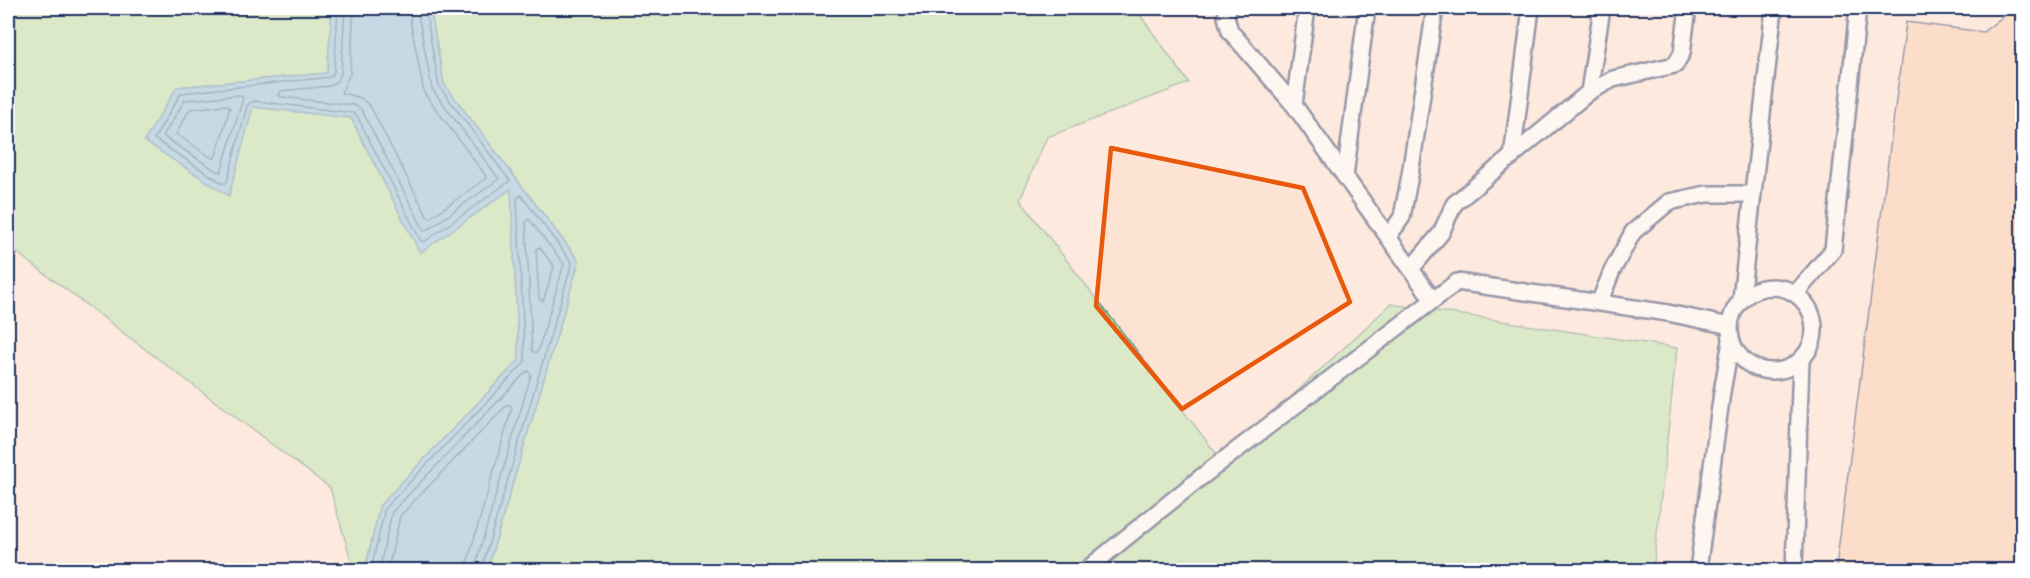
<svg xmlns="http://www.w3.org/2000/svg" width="2030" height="578" font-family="'Balsamiq Sans',sans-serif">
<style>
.built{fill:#fce3d3}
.green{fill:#b1e3a4;stroke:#668981;stroke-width:1.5}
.water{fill:#81c2e2;stroke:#5887ad;stroke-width:1.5}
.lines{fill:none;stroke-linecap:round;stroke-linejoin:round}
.shore{stroke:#446a93;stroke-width:1.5}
.building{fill:#f9c8a9;stroke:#1b2f5e;stroke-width:1.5}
.service-casing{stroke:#1b2f5e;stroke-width:20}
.service{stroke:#fff;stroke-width:15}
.marked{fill:none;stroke:#e8590c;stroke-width:4.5;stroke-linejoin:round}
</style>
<rect width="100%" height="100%" fill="#fdeee5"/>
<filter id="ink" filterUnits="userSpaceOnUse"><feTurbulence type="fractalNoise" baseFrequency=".0167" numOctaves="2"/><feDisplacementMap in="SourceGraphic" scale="12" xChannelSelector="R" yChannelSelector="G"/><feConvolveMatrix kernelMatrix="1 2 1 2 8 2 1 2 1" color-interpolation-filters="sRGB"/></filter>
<g filter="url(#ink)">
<path class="built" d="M8,8H2022V570H8Z"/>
<path class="green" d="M8,8H332L328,73L177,87L253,107L351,118L420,252L511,189L519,360L380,505L365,570H354L330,488L8,246Z
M430,8H1135L1189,83L1047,137L1020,200L1222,461L1391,304L1677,348L1653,570H487L579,261L444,84Z"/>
<path class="water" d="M332,8H430L444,84L579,261L487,570H365L380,505L519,360L511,189L420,253L351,118L253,107L229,196L144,141L177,87L327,73Z"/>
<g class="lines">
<path class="shore" d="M338,8L334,72L331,77L181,93L154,139L224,184L227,182L247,106L251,102L255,101L353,113L357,116L421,241L424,242L510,181L439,86L425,8
M345,8L341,73L337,81L330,86L281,91L279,95L281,97L353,105L361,109L424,230L426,231L499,179L432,89L417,8
M354,8L350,74L341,93L361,98L370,106L427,216L430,218L485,179L486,176L424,93L408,8
M240,95L243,98L221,172H218L164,137V134L185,100Z
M226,105L230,108L215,158H212L176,134L190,109Z
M529,219L564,264L538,351L535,353L532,350L526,222Z
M539,247L554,266L544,299L542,301L539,298L536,250Z
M371,570L385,508L525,362L517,198L521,195L572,263L481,570
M379,570L392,512L526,372L529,371L531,375L474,570
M388,570L400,516L507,405H510L512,408L465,570"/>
</g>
<path class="building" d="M2014,8H2022V570H1839L1836,567L1906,22L1983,32Z"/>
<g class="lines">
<defs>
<path id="service" d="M1228,8L1226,17L1230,31L1294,105
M1307,8L1294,105L1433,300
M1589,92L1602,8
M1512,157L1531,8
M1345,176L1367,8
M1388,237L1402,217L1410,175L1435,8
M1411,269L1441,233L1454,204L1589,92L1613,79L1675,65L1682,53L1688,8
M1730 329a42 42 0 1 1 84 0a42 42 0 1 1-84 0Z
M1796,293L1833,250L1858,8
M1741,299L1774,8
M1599,303L1612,271L1633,232L1669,202L1706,194H1753
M1086,570L1200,478L1457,282L1668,313L1730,326
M1698,570L1722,392L1731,341
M1794,570L1801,359"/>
</defs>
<use href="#service" class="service-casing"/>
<use href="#service" class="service"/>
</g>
</g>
<path d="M0 0H2030V578H0ZM1111,148L1303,188L1350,302L1182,409L1096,306Z" fill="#fdeee5" fill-opacity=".55" fill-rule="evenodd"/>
<path class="marked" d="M1111,148L1303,188L1350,302L1182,409L1096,306Z"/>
<rect width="2030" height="578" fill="none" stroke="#fff" stroke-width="30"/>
<rect x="15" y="15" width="2000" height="548" fill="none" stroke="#1b2f5e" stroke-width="2" filter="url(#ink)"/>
</svg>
